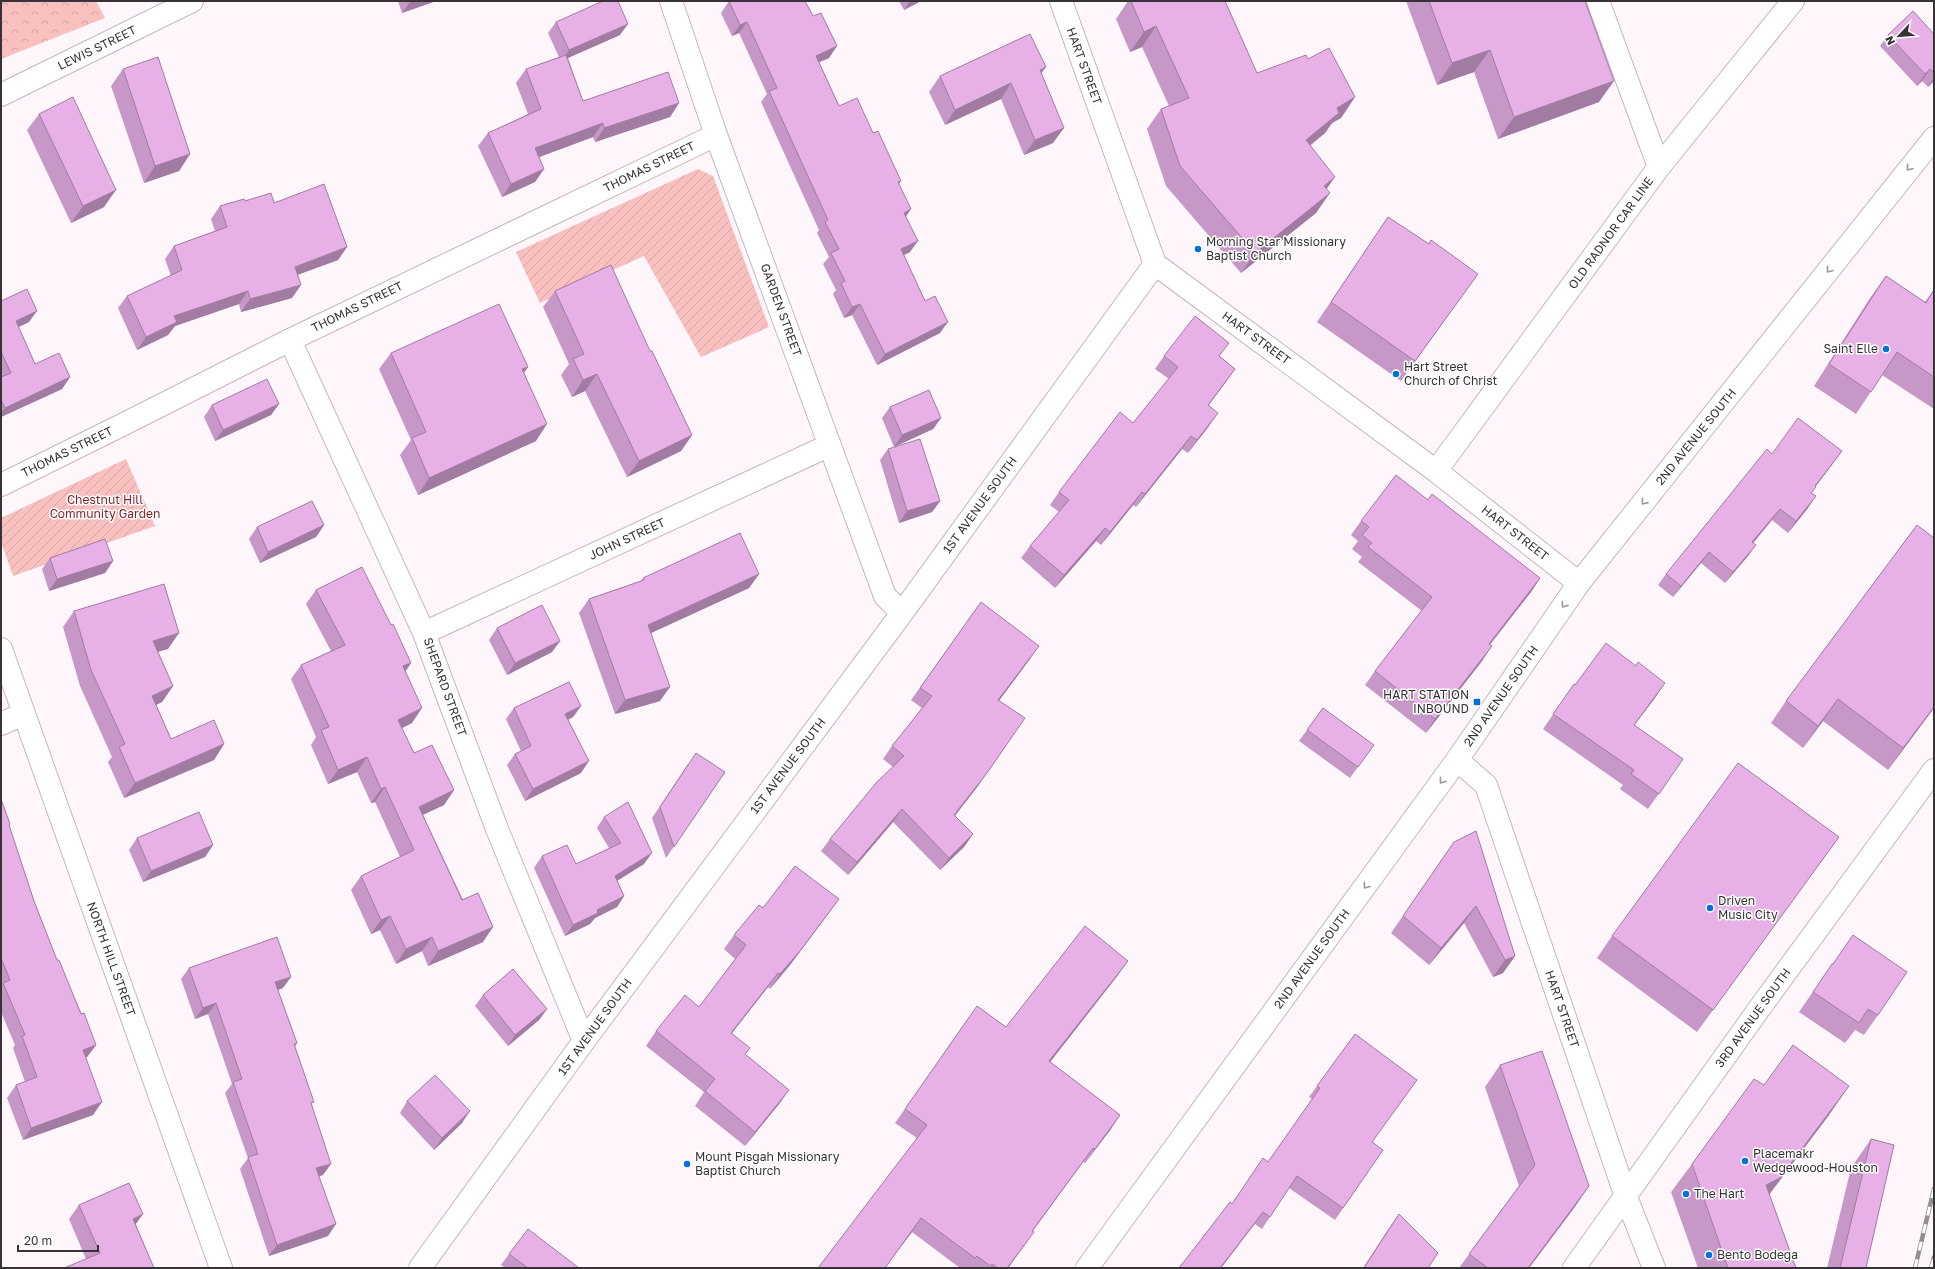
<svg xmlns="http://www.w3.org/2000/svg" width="1935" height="1269" font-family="'Golos Text',sans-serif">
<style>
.forest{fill:url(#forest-crowns)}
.garden{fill:url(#garden-furrows)}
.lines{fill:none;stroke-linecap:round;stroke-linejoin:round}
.street-casing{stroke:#c4b7be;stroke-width:24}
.primary-casing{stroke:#c4b7be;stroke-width:24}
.street{stroke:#fff;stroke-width:22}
.primary{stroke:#fff;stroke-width:22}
.rail-casing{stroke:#958f93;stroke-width:4.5}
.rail{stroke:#fff;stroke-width:3;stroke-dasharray:9;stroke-linecap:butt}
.wall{fill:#c797c7}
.shaded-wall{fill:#a27ba2}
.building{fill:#e7b0e7;stroke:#a27ba2}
.oneway{stroke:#9b989a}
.poi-dot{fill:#0071d9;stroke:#fff;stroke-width:1.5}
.labels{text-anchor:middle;stroke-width:3;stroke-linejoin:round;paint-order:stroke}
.street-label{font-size:12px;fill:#373235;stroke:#fff}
.poi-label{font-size:12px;fill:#373235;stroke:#fff;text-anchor:start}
.park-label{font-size:12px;fill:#81242a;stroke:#fff}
</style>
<defs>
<pattern id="forest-crowns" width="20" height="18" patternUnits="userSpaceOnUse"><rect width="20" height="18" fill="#f8c0be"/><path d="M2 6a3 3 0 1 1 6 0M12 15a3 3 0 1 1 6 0" fill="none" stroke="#d5a5a4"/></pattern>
<pattern id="garden-furrows" width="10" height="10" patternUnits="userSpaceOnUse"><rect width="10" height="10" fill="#f8c0be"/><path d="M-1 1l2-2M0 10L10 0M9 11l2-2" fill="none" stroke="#d5a5a4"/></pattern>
</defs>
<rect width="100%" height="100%" fill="#fff6fb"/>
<path class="forest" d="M1,1H96L105,18L1,59Z"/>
<path class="garden" d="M698,169L713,176L769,327L701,357L644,256L540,303L516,252Z
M126,459L155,526L13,576L1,542V518Z"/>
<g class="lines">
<defs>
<path id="street" d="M671,1L716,135L885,596L902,613
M1061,1L1155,264L1436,471L1579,583
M1598,1L1659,167
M1,95L192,1
M290,340L424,633L497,829L584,1041
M1436,471L1659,167L1793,1
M1,485L124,424L290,340L716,135
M424,633L830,445
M1,649L221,1268
M1,724L23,714
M1457,760L1486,785L1626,1197L1654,1268
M420,1268L584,1041L902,613L1155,264
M1574,1268L1764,1002L1934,770"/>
<path id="primary" d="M1087,1268L1457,760L1579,583L1934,138"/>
</defs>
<use href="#street" class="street-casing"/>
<use href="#primary" class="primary-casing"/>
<use href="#street" class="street"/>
<use href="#primary" class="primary"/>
<defs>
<path id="rail" d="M1915,1268L1934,1189
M1931,1268L1934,1257"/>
</defs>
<use href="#rail" class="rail-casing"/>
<use href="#rail" class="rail"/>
</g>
<path class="wall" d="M398,1H436L402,13Z
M729,1L829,58L819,62L839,106L873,133L901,181L899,184L906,217L910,252L904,255L940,333L877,365L852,315L844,318L833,294L836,290L823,264L829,257L817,233L819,230L761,102L767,94L739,33L732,36L721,13Z
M899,1H921L904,10Z
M1128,1H1225L1257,73L1308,59L1355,97L1341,118L1332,123L1325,133L1310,146L1327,190L1316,213L1241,273L1166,186L1147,129L1161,109L1169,106L1142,47L1130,52L1116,19Z
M1406,1H1585L1599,102L1498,139L1474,72L1437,85Z
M556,22L620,35L568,58L583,101L679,103L670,117L595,142L593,137L539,157L544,169L535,182L502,197L478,146L488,133L528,114L516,83L526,69L559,57L548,33Z
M1934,34V81L1928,87L1922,81L1917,86L1880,46L1888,35Z
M123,69L190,154L179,171L144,183L111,86Z
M1041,74L1053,143L1024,155L1001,99L945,125L929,92L940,76Z
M39,114L104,207L71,223L27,130Z
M245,201L274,203L347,247L338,260L297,275L292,298L241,312L239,304L175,326L168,335L137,350L118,308L127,296L171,276L165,259L174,246L215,231L211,219L220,206Z
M1388,217L1429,244L1478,274L1401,381L1317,322Z
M1886,276L1925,302L1934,289V409L1882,375L1856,414L1814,386L1870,298Z
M555,291L650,351L692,435L681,451L627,477L585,391L572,397L561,375L569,364L543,307Z
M1,301L29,322L18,327L35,364L70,377L62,389L1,417Z
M391,353L528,367L524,373L536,441L418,495L400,455L411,440L379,369Z
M1164,356H1219L1235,369L1208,405L1209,426L1188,453L1182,449L1136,507L1133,505L1101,545L1096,541L1055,588L1021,558L1030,546L1059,512L1050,505L1059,492L1133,423L1169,379L1155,369Z
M279,404L271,415L215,441L204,417L212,405Z
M890,407L941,418L933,429L894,447L882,418Z
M888,449L940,501L932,512L899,523L880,460Z
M1772,454L1834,462L1815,487L1811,493L1808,508L1788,533L1772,520L1753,542L1748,556L1725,583L1701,563L1673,597L1658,585L1666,574Z
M1428,500L1540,578L1531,592L1490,645L1482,661L1426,733L1365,685L1375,671L1422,611L1358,562L1362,557L1352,549L1358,541L1351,535L1361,521Z
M324,525L316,537L260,563L249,539L257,527Z
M1917,525L1934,708L1888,770L1823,721L1803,748L1771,723L1786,701Z
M50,558L113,561L105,573L49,591L42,569Z
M759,574L749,588L651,633L660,701L615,714L579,613L589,599L641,581L643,578Z
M316,590L411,663L405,671L412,723L402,728L414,753L454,790L444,805L423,815L483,942L428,966L422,951L396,964L380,930L371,934L351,890L361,876L400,857L375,802L371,803L357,772L328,784L311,745L316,737L291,679L301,665L331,651L306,604Z
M981,602L1030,659L999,700L978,786L955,816L973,834L964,847L940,870L893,822L848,875L821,851L830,839L893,767L883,759L892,746L922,708L911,700Z
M74,611L168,649L158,652L173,686L162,702L156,705L171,739L224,744L214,760L124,798L108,762L112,757L80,686L63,627Z
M497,628L560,641L552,652L507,675L489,640Z
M1636,666L1655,698L1634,725L1683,759L1648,809L1620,789L1623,785L1543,729L1574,684L1575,685Z
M581,706L573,717L568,720L581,773L525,801L507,765L515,754L521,751L506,719L514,708Z
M1323,708L1374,745L1350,778L1299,741Z
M688,764L725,772L666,858L652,818Z
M1,799L10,824L9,826L34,901L57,960L96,1045L86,1058L93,1115L23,1140L7,1098L16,1085L25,1082L13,1048L15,1045L1,1012Z
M604,817L644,864L617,881L624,896L617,907L595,918L590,924L565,936L534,868L542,856L576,864L609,848L597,828Z
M1839,837L1697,1032L1597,958L1612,936Z
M137,838L213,845L205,857L143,882L129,850Z
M1454,842L1515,956L1503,973L1493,977L1464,923L1429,965L1391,933Z
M763,908L829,913L790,965L770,989L768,987L732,1033L746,1055L789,1090L779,1104L745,1146L695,1106L704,1092L646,1046L656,1031L699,1007L735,959L724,949L734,935Z
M1853,935L1878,1015L1864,1035L1855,1030L1845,1043L1799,1012L1832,964H1833Z
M189,968L283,988L278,990L297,1043L295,1047L312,1105L323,1175L319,1176L328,1236L269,1256L240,1169L248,1158L225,1093L232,1084L208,1014L195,1019L181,979Z
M1118,975L1050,1062L1111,1129L1085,1163L1083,1162L1033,1231L1024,1246L1008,1268H960L912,1232L885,1268L917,1138L895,1123L977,1006L1006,1027Z
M483,995L547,1009L539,1020L508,1046L475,1006Z
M1355,1034L1372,1142L1383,1150L1335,1220L1289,1188L1262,1229L1255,1224L1221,1268H1179L1232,1204L1263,1158L1268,1162L1312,1099L1309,1097Z
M1500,1065L1589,1186L1574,1208L1529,1268H1459L1519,1186L1485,1087Z
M1764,1085L1829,1115L1769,1194L1796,1268H1698L1671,1192L1692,1164Z
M407,1101L462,1123L434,1150L400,1113Z
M1871,1139L1866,1268H1827L1851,1168Z
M79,1205L136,1225L154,1268L86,1259L69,1219Z
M1399,1214L1428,1268H1363L1387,1231Z
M509,1254L579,1268H505L501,1265Z"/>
<path class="shaded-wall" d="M413,1H436L402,13L410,2Z
M910,1H921L904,10Z
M747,22L739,33L732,36L740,25Z
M628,24L620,35L561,61L569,50Z
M1156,26L1142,47L1130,52L1144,32Z
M837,46L829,58L808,67L816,56Z
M1490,50L1474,72L1437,85L1452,63Z
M1046,67L1035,82L1040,70Z
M1930,69L1922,81L1917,86L1925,74Z
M1934,78V81L1928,87Z
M1614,81L1599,102L1498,139L1514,117Z
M1011,83L1001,99L945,125L955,110Z
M1355,97L1341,118L1332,123L1325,133L1291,160L1306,140L1337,108Z
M679,103L670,117L595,142L604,128Z
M603,123L593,137L526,162L535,148Z
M1064,128L1053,143L1024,155L1035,140Z
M190,154L179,171L144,183L155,166Z
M544,169L535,182L502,197L511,184Z
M1335,177L1321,197L1324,186Z
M116,190L104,207L71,223L83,206Z
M1330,193L1316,213L1241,273L1255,253Z
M911,209L903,221L904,213Z
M918,241L910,252L893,260L901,249Z
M347,247L338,260L286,279L295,267Z
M301,285L292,298L241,312L250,299Z
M248,291L239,304L175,326L168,335L137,350L146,337L174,316Z
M860,304L852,315L844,318L852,307Z
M37,311L29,322L8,332L16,321Z
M948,322L940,333L877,365L885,354Z
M528,367L516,384L522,369Z
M1235,369L1226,382L1199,418L1208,405Z
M597,374L585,391L572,397L583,380Z
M70,377L62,389L1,417V413L5,408Z
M279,404L271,415L215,441L223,430Z
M1218,413L1209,426L1188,453L1197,440Z
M941,418L933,429L894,447L902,435Z
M547,424L536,441L418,495L429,478Z
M692,435L681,451L627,477L639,461Z
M1191,436L1182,449L1136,507L1145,494Z
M1842,451L1834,462L1807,498L1815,486Z
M1142,492L1133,505L1101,545L1110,532Z
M1816,496L1808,508L1788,533L1796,521Z
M940,501L932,512L899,523L907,511Z
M1780,509L1772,520L1745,553L1752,542Z
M324,525L316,537L260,563L268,552Z
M1105,528L1096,541L1055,588L1064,575Z
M1756,545L1748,556L1725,583L1733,572Z
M1709,552L1701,563L1673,597L1681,586Z
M113,561L105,573L49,591L57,579Z
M759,574L749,588L638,639L648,625Z
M1540,578L1531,592L1479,658L1489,644Z
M179,633L168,649L142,656L153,641Z
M560,641L552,652L507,675L515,663Z
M1039,646L1030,659L990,713L998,700Z
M1492,646L1482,661L1426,733L1435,719Z
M411,663L401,678L403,666Z
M1665,683L1655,698L1623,740L1634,725Z
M173,686L162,702L141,712L152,696Z
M670,687L660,701L615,714L625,700Z
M1838,699L1823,721L1803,748L1818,726Z
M581,706L573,717L557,725L565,714Z
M1934,707V708L1888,770L1903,748Z
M422,708L412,723L388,735L398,720Z
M224,744L214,760L124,798L135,783Z
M367,757L357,772L328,784L338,770Z
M589,761L581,773L525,801L533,789Z
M987,773L978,786L945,828L954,815Z
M385,787L375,802L371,803L381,789Z
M454,790L444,805L409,821L419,807Z
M902,809L893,822L848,875L857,862Z
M973,834L964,847L940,870L949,858Z
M213,845L205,857L143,882L151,871Z
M652,853L644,864L607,887L615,876Z
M624,896L617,907L595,918L590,924L565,936L573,925L597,910Z
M839,899L790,965L770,989L780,974Z
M1476,906L1464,923L1429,965L1441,948Z
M390,916L380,930L371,934L381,920Z
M493,927L483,942L428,966L438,951Z
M432,937L422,951L396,964L406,949Z
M1515,956L1503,973L1493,977L1505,960Z
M1128,961L1118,975L1040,1075L1049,1061Z
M778,973L768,987L721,1047L731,1033Z
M291,977L283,988L267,994L275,982Z
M216,1003L208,1014L195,1019L203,1008Z
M547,1009L539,1020L508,1046L515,1035Z
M96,1045L87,1057L74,1062L83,1050Z
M1849,1086L1829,1115L1760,1207L1766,1185Z
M789,1090L779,1104L745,1146L755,1132Z
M102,1102L93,1115L23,1140L31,1128Z
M470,1111L462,1123L434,1150L442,1138Z
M1120,1115L1111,1129L1085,1163L1095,1149Z
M1093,1148L1083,1162L1022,1245L1032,1231Z
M331,1164L323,1175L308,1180L316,1168Z
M1589,1186L1574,1208L1529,1268H1528Z
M1263,1212L1221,1268H1220Z
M143,1214L133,1228V1219Z
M921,1218L912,1232L884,1268Z
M336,1224L328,1236L269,1256L277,1245Z
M1034,1232L1008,1268H1007Z"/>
<path class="building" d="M603,1H618L628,24L569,50L556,22Z
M729,1H805L813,16L821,13L837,46L816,56L839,106L857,98L873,133L878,131L901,181L898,182L911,209L904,213L918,241L901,249L925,301L935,296L948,322L885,354L860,304L852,307L841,283L845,281L831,253L839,249L825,222L828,220L769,91L777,88L747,22L740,25Z
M1131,1H1225L1257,73L1306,55L1308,59L1329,48L1355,97L1337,108L1339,113L1306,140L1335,177L1324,186L1330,193L1255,253L1180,166L1161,109L1189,98L1156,26L1144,32Z
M1429,1H1585L1614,81L1514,117L1490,50L1452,63Z
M1913,11L1934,34V73L1930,69L1925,74L1888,35Z
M1030,34L1046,67L1040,70L1064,128L1035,140L1011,83L955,110L940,76Z
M566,55L583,101L668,72L679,103L604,128L603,123L535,148L544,169L511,184L488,133L541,109L526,69Z
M158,57L190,154L155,166L123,69Z
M73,97L116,190L83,206L39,114Z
M324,184L347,247L295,267L301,285L250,299L248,291L174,316L177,322L146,337L127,296L182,270L174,246L227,227L220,206L244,199L245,201L271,193L274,203Z
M1388,217L1429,244L1431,240L1478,274L1415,361L1331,302Z
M611,265L650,351H652L692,435L639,461L597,374L583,380L573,359L584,354L555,291Z
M1886,276L1926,303L1934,290V377L1897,352L1871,392L1829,364Z
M27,289L37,311L16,321L35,364L59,353L70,377L5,408L1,400V377L11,373L1,352V301Z
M499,304L528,367L522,369L547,424L429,478L412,438L426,432L391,353Z
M1195,316L1229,343L1219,356L1235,369L1208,405L1218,413L1197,440L1191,436L1145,494L1142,492L1110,532L1105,528L1064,575L1030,546L1069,500L1059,492L1120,412L1133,423L1178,367L1164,356Z
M267,379L279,404L223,430L212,405Z
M929,390L941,418L902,435L890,407Z
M1798,418L1842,451L1815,486L1816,487L1811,493L1816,496L1796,521L1780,509L1752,542L1756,545L1733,572L1709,552L1681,586L1666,574L1767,449L1772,454Z
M920,439L940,501L907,511L888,449Z
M1396,475L1428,500L1432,494L1540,578L1489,644L1492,646L1435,719L1375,671L1432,597L1368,547L1372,543L1362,535L1369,527L1361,521Z
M312,501L324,525L268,552L257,527Z
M1917,525L1934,538V707L1903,748L1838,699L1818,726L1786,701Z
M740,533L759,574L648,625L670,687L625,700L589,599L644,580L643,578Z
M105,539L113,561L57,579L50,558Z
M362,567L391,625L393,624L411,663L403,666L422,708L398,720L414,753L432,745L454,790L419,807L462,900L478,893L493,927L438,951L432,937L406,949L390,916L381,920L361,876L414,850L385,787L381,789L367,757L338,770L321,730L329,727L301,665L345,645L316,590Z
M164,584L179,633L153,641L173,686L152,696L171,739L214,720L224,744L135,783L119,747L125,744L91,670L74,611Z
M981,602L1039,646L998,700L1025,718L987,773L954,815L973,834L949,858L902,809L857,862L830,839L876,783L904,756L892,746L932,696L920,688Z
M542,605L560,641L515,663L497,628Z
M1606,643L1636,666L1638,662L1665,683L1634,725L1683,759L1659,794L1631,774L1634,770L1553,714L1574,684L1575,685Z
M569,682L581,706L565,714L589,761L533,789L515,754L531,746L514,708Z
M1323,708L1374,745L1358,767L1307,730Z
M696,753L725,772L674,847L660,807Z
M1738,763L1839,837L1713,1010L1612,936Z
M1,799L10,824L9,825L34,901L57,960H59L81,1014L84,1013L96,1045L83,1050L102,1102L31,1128L16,1085L37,1077L22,1036L25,1035L3,983L10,980L1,958Z
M628,802L652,853L615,876L624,896L597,910L598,913L573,925L542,856L567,845L576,864L621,843L604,817Z
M199,812L213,845L151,871L137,838Z
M1476,831L1515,956L1505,960L1476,906L1441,948L1403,916L1454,842Z
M795,866L839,899L800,951L780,974L778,973L731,1033L750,1048L745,1054L789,1090L755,1132L705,1091L715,1079L656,1031L685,995L699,1007L746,945L734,935L759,905L763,908Z
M1085,926L1128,961L1049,1061L1120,1115L1095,1149L1093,1148L1032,1231L1034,1232L1007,1268H998L992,1264L990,1266L977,1256L975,1258L921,1218L885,1268H818L927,1125L905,1109L977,1006L1006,1027Z
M1853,935L1907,972L1878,1015L1868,1009L1859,1023L1813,992L1832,964H1833Z
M277,937L291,977L275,982L297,1043L294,1044L314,1102L311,1103L331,1164L316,1168L336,1224L277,1245L248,1157L258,1154L233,1082L242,1079L216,1003L203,1008L189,968Z
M513,969L547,1009L515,1035L483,995Z
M1355,1034L1417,1080L1372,1142L1383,1150L1343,1208L1297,1176L1270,1217L1263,1212L1220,1268H1179L1230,1202L1232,1204L1263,1158L1268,1162L1320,1088L1317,1086Z
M1793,1045L1849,1086L1780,1178L1766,1185L1796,1268H1728L1692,1164L1754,1079L1764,1085Z
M1542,1051L1589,1186L1528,1268H1488L1469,1254L1535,1165L1500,1065Z
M435,1075L470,1111L442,1138L407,1101Z
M1871,1139L1894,1145L1866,1268H1840Z
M129,1183L143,1214L133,1219L154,1268H64L100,1253L79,1205Z
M1399,1214L1438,1253L1428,1268H1364Z
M528,1229L579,1268H528L509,1254Z"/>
<defs><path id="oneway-chevron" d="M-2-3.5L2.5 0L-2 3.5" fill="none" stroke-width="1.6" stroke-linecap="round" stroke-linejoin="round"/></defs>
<g class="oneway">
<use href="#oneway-chevron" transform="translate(1909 168) rotate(128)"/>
<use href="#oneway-chevron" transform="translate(1829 270) rotate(128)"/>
<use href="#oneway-chevron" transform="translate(1644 502) rotate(129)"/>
<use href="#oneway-chevron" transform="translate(1564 605) rotate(125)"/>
<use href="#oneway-chevron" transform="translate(1442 781) rotate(126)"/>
<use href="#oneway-chevron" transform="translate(1366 886) rotate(126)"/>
</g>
<g class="poi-dot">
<circle cx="1198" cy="249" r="4"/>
<circle cx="1886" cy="349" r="4"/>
<circle cx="1396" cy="374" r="4"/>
<rect x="1473" y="698" width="8" height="8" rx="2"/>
<circle cx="1710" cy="908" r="4"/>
<circle cx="1745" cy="1161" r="4"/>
<circle cx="687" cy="1164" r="4"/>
<circle cx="1686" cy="1194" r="4"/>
<circle cx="1709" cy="1255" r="4"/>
</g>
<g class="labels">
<g class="street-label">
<text transform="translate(97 48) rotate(-26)" y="4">LEWIS STREET</text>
<text transform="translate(1084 66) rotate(70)" y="4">HART STREET</text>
<text transform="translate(649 167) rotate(-26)" y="4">THOMAS STREET</text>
<text transform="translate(1611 233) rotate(-54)" y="4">OLD RADNOR CAR LINE</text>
<text transform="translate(357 307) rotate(-26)" y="4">THOMAS STREET</text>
<text transform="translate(781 310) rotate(70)" y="4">GARDEN STREET</text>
<text transform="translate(1256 338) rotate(36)" y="4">HART STREET</text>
<text transform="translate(1696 437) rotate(-51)" y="4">2ND AVENUE SOUTH</text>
<text transform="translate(67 452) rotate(-26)" y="4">THOMAS STREET</text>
<text transform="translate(980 505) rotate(-54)" y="4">1ST AVENUE SOUTH</text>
<text transform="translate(1515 533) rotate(38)" y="4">HART STREET</text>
<text transform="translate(627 539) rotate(-25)" y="4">JOHN STREET</text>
<text transform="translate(445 687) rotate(70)" y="4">SHEPARD STREET</text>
<text transform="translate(1501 696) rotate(-55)" y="4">2ND AVENUE SOUTH</text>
<text transform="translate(788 766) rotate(-53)" y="4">1ST AVENUE SOUTH</text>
<text transform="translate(111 959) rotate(70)" y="4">NORTH HILL STREET</text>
<text transform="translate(1312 959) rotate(-54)" y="4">2ND AVENUE SOUTH</text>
<text transform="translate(1562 1009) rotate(71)" y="4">HART STREET</text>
<text transform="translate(1753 1018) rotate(-54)" y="4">3RD AVENUE SOUTH</text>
<text transform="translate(595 1027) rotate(-54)" y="4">1ST AVENUE SOUTH</text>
</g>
<g class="poi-label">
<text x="1206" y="246">Morning Star Missionary<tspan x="1206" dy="14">Baptist Church</tspan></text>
<text x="1878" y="353" text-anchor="end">Saint Elle</text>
<text x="1404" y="371">Hart Street<tspan x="1404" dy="14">Church of Christ</tspan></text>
<text x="1469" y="699" text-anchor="end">HART STATION<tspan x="1469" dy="14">INBOUND</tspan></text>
<text x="1718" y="905">Driven<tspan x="1718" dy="14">Music City</tspan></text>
<text x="1753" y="1158">Placemakr<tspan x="1753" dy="14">Wedgewood-Houston</tspan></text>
<text x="695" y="1161">Mount Pisgah Missionary<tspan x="695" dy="14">Baptist Church</tspan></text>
<text x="1694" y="1198">The Hart</text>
<text x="1717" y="1259">Bento Bodega</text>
</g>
<g class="park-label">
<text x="105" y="504">Chestnut Hill<tspan x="105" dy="14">Community Garden</tspan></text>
</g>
</g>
<rect width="1935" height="1269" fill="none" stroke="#373235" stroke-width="4"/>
<g transform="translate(1899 36) rotate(244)" stroke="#ffffff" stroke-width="3" paint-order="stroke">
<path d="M0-3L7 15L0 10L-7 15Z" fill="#373235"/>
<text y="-6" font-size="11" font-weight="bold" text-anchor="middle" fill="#373235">N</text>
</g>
<path d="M18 1245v6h80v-6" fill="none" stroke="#373235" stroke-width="2"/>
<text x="24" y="1245" font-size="12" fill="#373235" stroke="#ffffff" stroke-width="3" paint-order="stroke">20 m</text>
</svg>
